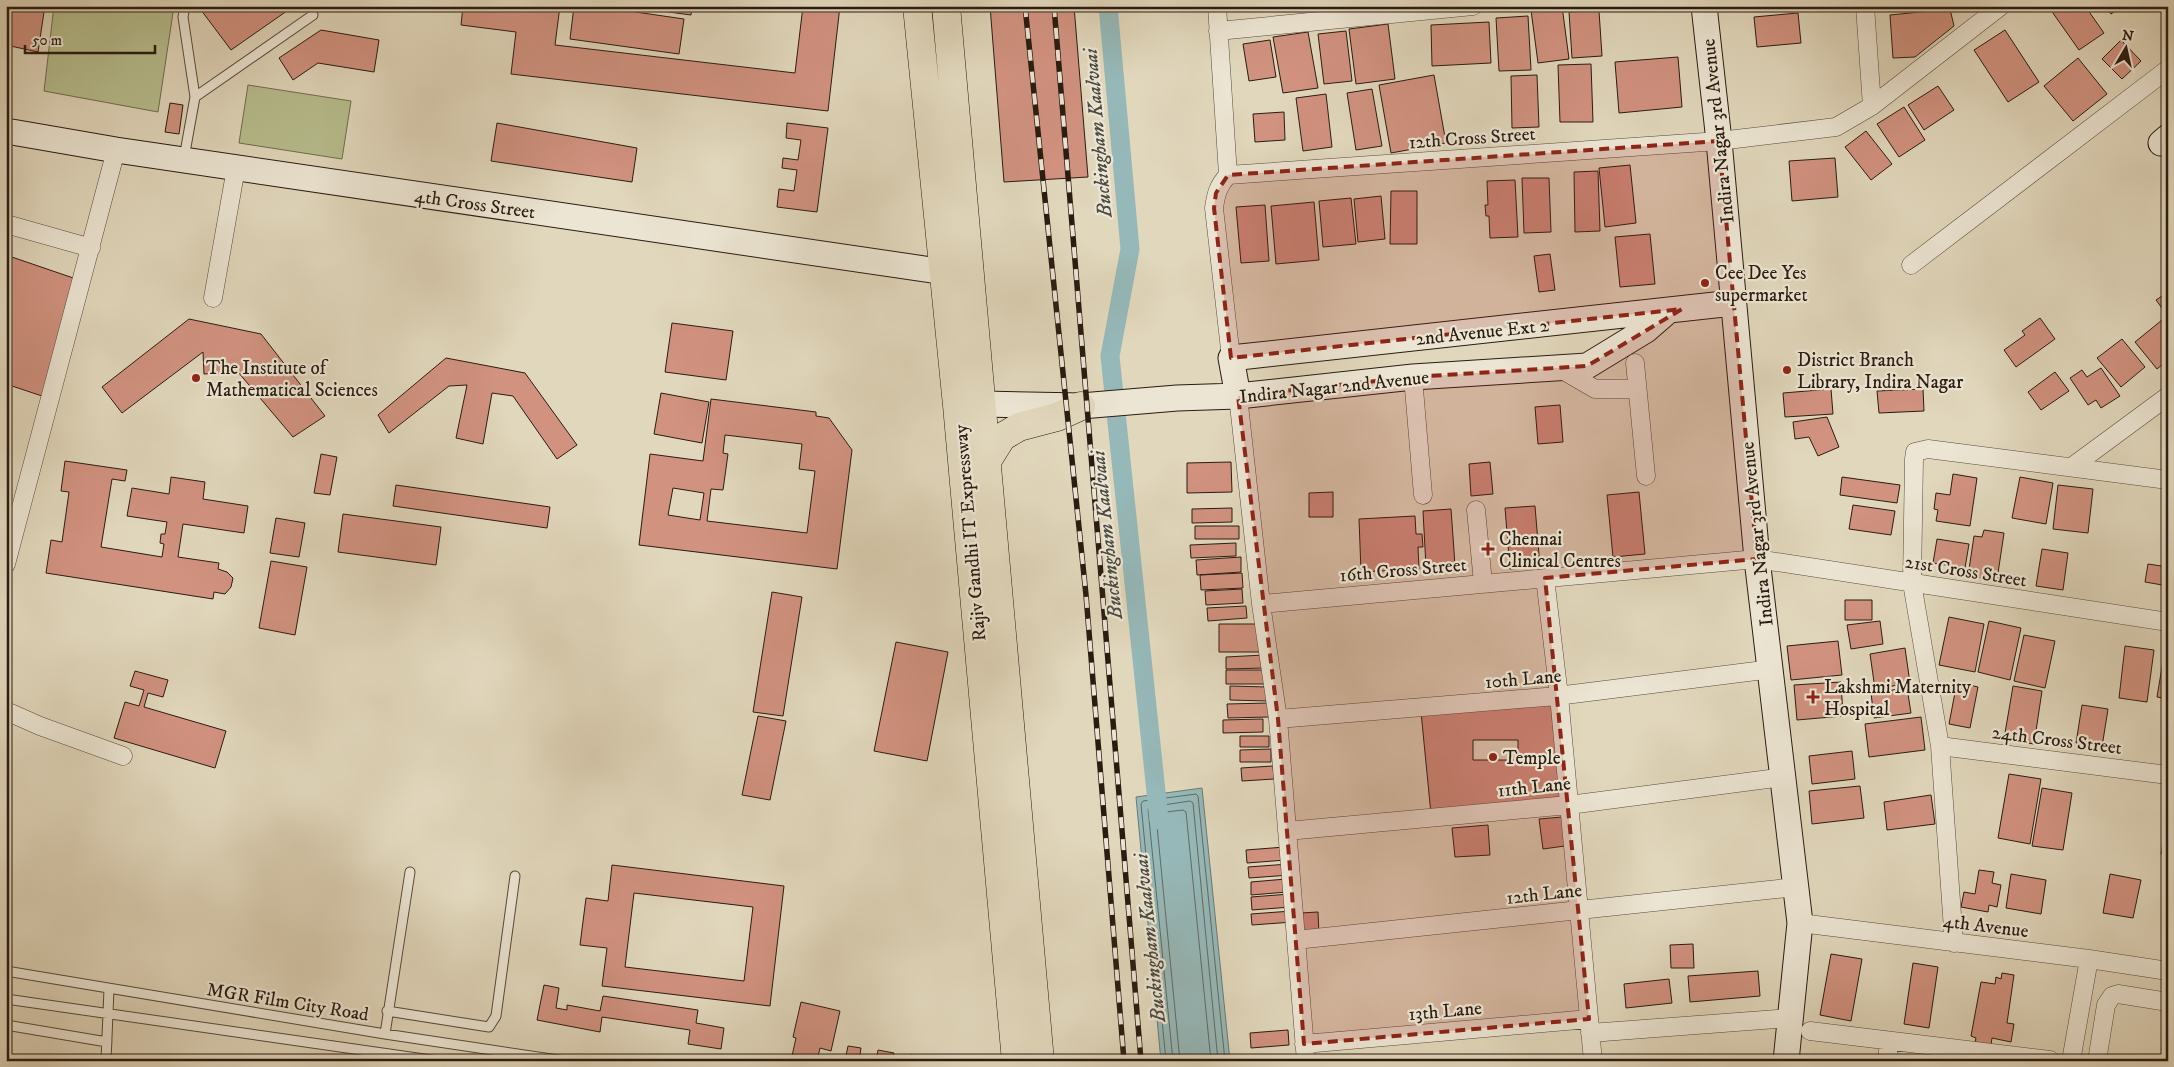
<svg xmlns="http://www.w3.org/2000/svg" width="2174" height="1067" font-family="'IM FELL DW Pica',serif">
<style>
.green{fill:#b7bd8e;stroke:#706c50}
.water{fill:#96b8b8;stroke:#6b7975}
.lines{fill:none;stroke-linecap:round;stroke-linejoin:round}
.shore{stroke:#606a64;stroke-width:1}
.canal{stroke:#96b8b8;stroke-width:19}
.building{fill:#d19280;stroke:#2a1b11;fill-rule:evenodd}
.lane-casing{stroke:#584a3c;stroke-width:11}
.street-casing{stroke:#584a3c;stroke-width:19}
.secondary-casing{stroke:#2a1b11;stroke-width:27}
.primary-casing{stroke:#2a1b11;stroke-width:29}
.lane{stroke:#ece5d3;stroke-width:9}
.street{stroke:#ece5d3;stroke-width:18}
.secondary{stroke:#ece5d3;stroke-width:25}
.primary{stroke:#e1d7bc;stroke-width:28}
.rail-casing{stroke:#2a1b11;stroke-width:5.5}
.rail{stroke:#ece5d3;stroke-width:4;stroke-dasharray:11;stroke-linecap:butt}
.marked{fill:#8f2418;fill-opacity:0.2;stroke:#8f2418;stroke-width:4;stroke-dasharray:10 6;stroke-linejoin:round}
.poi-dot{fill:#8f2418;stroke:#ece5d3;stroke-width:2}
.labels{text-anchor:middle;stroke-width:4.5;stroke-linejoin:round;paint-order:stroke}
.street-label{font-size:19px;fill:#2a1b11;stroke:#ece5d3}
.poi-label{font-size:19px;fill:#2a1b11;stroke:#ece5d3;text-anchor:start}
.water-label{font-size:20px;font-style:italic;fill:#4a4a43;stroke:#ece5d3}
</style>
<rect width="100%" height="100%" fill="#e1d7bc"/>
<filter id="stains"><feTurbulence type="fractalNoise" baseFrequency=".004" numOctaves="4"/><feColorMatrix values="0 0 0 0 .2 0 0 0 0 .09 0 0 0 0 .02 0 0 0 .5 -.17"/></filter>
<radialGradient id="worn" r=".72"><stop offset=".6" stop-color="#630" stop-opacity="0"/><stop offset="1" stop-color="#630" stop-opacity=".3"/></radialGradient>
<path class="green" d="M54,6H174L158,112L44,91Z
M248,85L351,101L342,159L239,143Z"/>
<path class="water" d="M1202,788L1230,1061H1161L1136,797Z"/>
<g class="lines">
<path class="shore" d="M1166,1061L1141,804L1143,801L1196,794L1198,796L1225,1061
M1173,1061L1148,809L1150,807L1190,801L1193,803L1218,1061
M1180,1061L1156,816L1158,813L1183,810L1186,812L1211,1061"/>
<path class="canal" d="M1108,6L1130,249L1110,356L1159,820"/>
</g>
<path class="building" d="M6,6L44,12L38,52L6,45Z
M207,6H294L231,50L201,10Z
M463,6H560L555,45L795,73L803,6H840L828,111L511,74L516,32L461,25Z
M574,6H594L684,19L679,54L570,39Z
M624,6H692L691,15Z
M990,6H1074L1088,177L1004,182Z
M1562,6L1569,59L1538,63L1531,10Z
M2048,6H2085L2104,33L2079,50Z
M2105,6H2123L2111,14Z
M1950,9L1954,26L1915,57L1893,58L1890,15Z
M1599,11L1602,56L1572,58L1569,12Z
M1798,13L1801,43L1757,47L1754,17Z
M1528,16L1531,70L1499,71L1496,18Z
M1489,22L1491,63L1432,66L1431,25Z
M1388,24L1395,79L1356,84L1349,29Z
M321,30L379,40L374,72L318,63L293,80L279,58Z
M2005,30L2039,82L2008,102L1974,50Z
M1346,31L1352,81L1324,84L1318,34Z
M1308,32L1318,88L1283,93L1273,37Z
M1270,40L1276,77L1249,81L1243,44Z
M2121,40L2141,61L2122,79L2102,59Z
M1678,57L1682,107L1619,113L1615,62Z
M2078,58L2107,94L2073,121L2044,86Z
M1591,64L1593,122H1560L1558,65Z
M1434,75L1446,143L1391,153L1379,85Z
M1537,75L1539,127L1512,128L1511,76Z
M1938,86L1954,110L1924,130L1908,105Z
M1372,89L1382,146L1356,150L1347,93Z
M1326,94L1332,147L1303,151L1296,98Z
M170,103L183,105L179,134L165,132Z
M1904,107L1925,140L1899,157L1877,124Z
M1284,112L1285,140L1255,142L1253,114Z
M497,123L637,148L632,182L491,161Z
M787,123L828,128L817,212L777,207L779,189L794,191L797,170L782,168L783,158L798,160L801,140L786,138Z
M1866,131L1892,164L1871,180L1845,147Z
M1835,158L1838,197L1792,201L1789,161Z
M1630,165L1636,223L1605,227L1599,168Z
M1598,171L1600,231L1575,232L1574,172Z
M1522,178H1549L1551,232L1524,233Z
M1515,180L1518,237L1490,238L1489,216H1486L1485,205H1488L1487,181Z
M1391,191H1417V244H1390Z
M1381,196L1385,239L1358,242L1354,199Z
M1351,198L1356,244L1323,247L1319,201Z
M1314,202L1319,260L1276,264L1271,206Z
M1265,205L1269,261L1241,263L1236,207Z
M1650,234L1655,284L1620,287L1615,237Z
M1550,254L1555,290L1539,292L1534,256Z
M6,255L82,281L42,396L6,384Z
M2168,292V316L2156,300Z
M2040,318L2055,339L2016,367L2004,350L2025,335L2022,331Z
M189,319L261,334L325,416L293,437L238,372L204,374L203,352L122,413L102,387Z
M2162,320L2168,327V360L2157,369L2135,342Z
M672,323L733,331L726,380L665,372Z
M2122,339L2145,367L2121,387L2097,358Z
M446,358L525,373L577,445L557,459L513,396L492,393L483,444L456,438L467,385L449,386L389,433L378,415Z
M2101,368L2120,396L2101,408L2096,400L2088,405L2070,378L2082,370L2087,377Z
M2055,372L2069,391L2041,410L2028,392Z
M1831,389L1833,414L1785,417L1783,393Z
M1923,389L1924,411L1879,413L1877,391Z
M661,393L709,402L702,443L654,434Z
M711,399L816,412V416L829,418L852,450L837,569L639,545L650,454L703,461ZM725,435L802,444L799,469L815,471L807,533L707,521L711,489L723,490L728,454L723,453ZM673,488L704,493L700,520L668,515Z
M1560,405L1563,442L1538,444L1535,407Z
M1827,417L1839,447L1818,456L1809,437L1795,439L1793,422Z
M321,454L337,457L330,495L314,493Z
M65,461L127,470L125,481L112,479L101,547L162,557L164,544L160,543L161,534H165L167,522L127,516L132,488L169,494L171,477L205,482L203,499L248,506L244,533L183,524L178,557L219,563L218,569L227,572L233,578L231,587L225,594L214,592L213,599L46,573L51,540L62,542L69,492L61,491Z
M1231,462L1232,492L1187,493V463Z
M1490,462L1493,494L1471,496L1469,464Z
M1953,474L1977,478L1970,526L1936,521L1938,510L1934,509L1936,493L1950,495Z
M1842,477L1900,485L1897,503L1840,495Z
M2020,477L2053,483L2046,524L2012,518Z
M396,485L550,507L547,528L393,506Z
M2058,485L2093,489L2088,533L2053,529Z
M1333,492V517H1309V493Z
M1639,492L1645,554L1613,557L1607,495Z
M1853,505L1895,511L1891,535L1849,529Z
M1535,506L1540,567L1510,569L1505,508Z
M1232,508V522L1192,523V509Z
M1451,509L1455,565L1426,567L1423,511Z
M343,514L441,527L436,565L338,552Z
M1415,516L1416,534H1422L1423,547H1418L1419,569L1361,572L1359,519Z
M276,518L305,523L299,557L270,553Z
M1195,526H1239V539H1195Z
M1984,530L2004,533L1997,580L1968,576L1974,536L1982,537Z
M1937,539L1969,544L1965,568L1933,563Z
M1236,543V556L1191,558L1190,545Z
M2042,549L2068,553L2063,590L2036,586Z
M1241,557V572L1197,575L1196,560Z
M271,561L307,567L295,635L259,628Z
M2148,564L2168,567V586L2145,582Z
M1242,573L1243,588L1201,590L1200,575Z
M1242,589L1243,603L1206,605L1205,591Z
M772,592L802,597L783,716L753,712Z
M1845,600H1872V620H1845Z
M1246,606L1247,618L1208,621L1207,608Z
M1949,617L1984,624L1975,672L1939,665Z
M1880,621L1883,644L1851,649L1847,625Z
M1989,621L2021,628L2010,680L1978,672Z
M1219,624H1261V652H1219Z
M2024,635L2055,641L2045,688L2014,681Z
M1838,641L1842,675L1791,680L1787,646Z
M896,642L948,652L927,761L874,751Z
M2166,643H2168V699L2157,697Z
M2125,646L2154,650L2147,702L2119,698Z
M1905,648L1910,683L1875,689L1870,654Z
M1264,655V668L1226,669V657Z
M1226,670H1269V684H1226Z
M135,671L168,680L163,697L148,693L144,707L226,731L215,768L114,738L125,702L139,706L144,690L130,686Z
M1841,682L1843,716L1797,720L1794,685Z
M1957,682L1978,687L1970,728L1949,724Z
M1230,686L1268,687V701L1230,700Z
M2013,686L2042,691L2034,744L2004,739Z
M1907,688L1911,713L1874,718L1871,693Z
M1555,700L1565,802L1431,814L1421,712Z
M1269,703V717L1228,718L1227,704Z
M2082,705L2108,709L2102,747L2076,743Z
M758,716L786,721L770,800L742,795Z
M1921,717L1925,750L1869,757L1865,724Z
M1263,719V732L1223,733V720Z
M1240,736H1269V747H1240Z
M1473,740H1518V760H1473Z
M1271,749V762H1240V750Z
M1852,751L1855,779L1812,784L1809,756Z
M1273,766L1274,779L1242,781L1241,768Z
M2009,774L2041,779L2030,844L1998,838Z
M1860,786L1864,818L1812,824L1809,791Z
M2042,788L2072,793L2063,850L2032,846Z
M1931,795L1935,824L1887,830L1884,802Z
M1562,817L1565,846L1543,849L1539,819Z
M2167,819H2168V855L2161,854Z
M1488,825L1490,855L1455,857L1452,828Z
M1285,847L1286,860L1247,863L1246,850Z
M1289,864L1290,875L1249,878L1248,867Z
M612,865L784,886L770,1006L602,986L607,948L580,945L586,898L608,901ZM634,893L753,907L744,981L625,967Z
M1979,870L1994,872L1992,883L2001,885L1997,907L1989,905L1988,912L1961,907L1964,892L1975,894Z
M2011,874L2046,880L2041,914L2006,908Z
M2110,874L2141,880L2133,918L2103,913Z
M1286,879L1287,892L1251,895V882Z
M1290,894L1291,907L1252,910L1251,897Z
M1292,911L1293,922L1252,925L1251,914Z
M1318,912L1319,935L1302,936L1301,913Z
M1693,944L1694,968H1671L1670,945Z
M1831,954L1862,959L1851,1021L1820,1015Z
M1913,963L1938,967L1929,1028L1904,1024Z
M1758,971L1760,996L1690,1002L1688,976Z
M2002,973L2014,975L2007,1023L2014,1024L2011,1042L1992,1038L1991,1045L1975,1042L1976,1038L1971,1036L1981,982L1995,984L1996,977L2001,979Z
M1669,979L1672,1003L1626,1008L1624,984Z
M544,985L559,988L556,1008L567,1010V1005L600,1011L603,996L698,1010L696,1023L724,1028L721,1049L688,1044L690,1030L602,1017L600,1032L537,1020Z
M801,1002L840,1011L831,1051L820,1048L817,1061H799L800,1058L792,1056L796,1038L793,1037Z
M1288,1030L1289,1045L1251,1048L1250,1033Z
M848,1046L861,1048L859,1061H845Z
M878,1050L894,1053L892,1061H876Z
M910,1055L936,1059V1061H909Z"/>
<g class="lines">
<defs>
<path id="lane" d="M195,97L313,15
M184,158L195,97L183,17L185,6
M6,971L385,1034L565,1061
M6,999L438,1061
M387,1011L489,1027L496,1016L515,876
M6,1025L107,1042
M385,1034L410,872
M106,1061L109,989"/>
<path id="street" d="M1217,6L1228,175C1218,186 1216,194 1214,208L1231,358
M1865,6L1872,106
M1218,31L1473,6
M1228,175L1719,141L1836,127L1872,106L2001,6
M6,224L91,248
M1911,265L2168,69
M213,298L236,168
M1635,363L1646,476
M1559,368L1595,389H1637
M1413,377L1423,495
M1238,396L1261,604L1278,719L1306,1061
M2073,466L2168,396
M1476,510L1483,583
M6,564L116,150
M1545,578L1559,696L1593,1061
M1261,604L1757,559L2168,622
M6,711L40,726L123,756
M1278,719L1557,696L1772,669
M1940,746L2168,775
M1287,831L1569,805L1784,777
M1800,923L2089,959L2168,971
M1296,940L1796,887
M1954,943L1940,746L1912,583L1914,459L1915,452L1928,449L2168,480
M1810,1031L2050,1060
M1590,1033L1790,1018
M1304,1044L1589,1019
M1888,1061V1041
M2071,1061L2089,959
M2097,1061L2106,1005L2112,996L2118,994L2168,1002"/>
<path id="secondary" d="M1704,6L1719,141L1757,559L1800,923L1786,1061
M6,131L116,150L945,272
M2161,143L2168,137
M1238,396L1231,358L1733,303
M961,405L982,404L1081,406L1177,398L1238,396L1413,377L1587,366L1646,330L1669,310"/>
<path id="primary" d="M917,6L957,405L1016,1061
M946,6L1040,1061
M987,461L1002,437L1019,427L1057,417L1081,406"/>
</defs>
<use href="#lane" class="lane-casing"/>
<use href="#street" class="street-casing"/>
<use href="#secondary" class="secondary-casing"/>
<use href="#primary" class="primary-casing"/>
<use href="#lane" class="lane"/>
<use href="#street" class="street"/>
<use href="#secondary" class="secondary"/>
<use href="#primary" class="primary"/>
<defs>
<path id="rail" d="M1025,6L1086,595L1124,1061
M1054,6L1141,1061"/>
</defs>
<use href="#rail" class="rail-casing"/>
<use href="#rail" class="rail"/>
</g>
<path class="marked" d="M1719,141L1757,559L1545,578L1589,1019L1304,1044L1278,719L1238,396L1413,377L1587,366L1682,309L1231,358L1214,208L1216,193L1228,175Z"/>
<g class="poi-dot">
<circle cx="1705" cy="283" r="5"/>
<circle cx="1787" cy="370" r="5"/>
<circle cx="196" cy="378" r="5"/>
<path d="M1485.5 541.5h5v5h5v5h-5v5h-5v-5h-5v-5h5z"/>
<path d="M1810.5 689.5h5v5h5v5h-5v5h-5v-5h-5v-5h5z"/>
<circle cx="1493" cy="757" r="5"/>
</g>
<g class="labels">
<g class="street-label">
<text transform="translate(1717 131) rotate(-96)" y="7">Indira Nagar 3rd Avenue</text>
<text transform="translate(1472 137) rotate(-4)" y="7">12th Cross Street</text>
<text transform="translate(475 203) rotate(8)" y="7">4th Cross Street</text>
<text transform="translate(1482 331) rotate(-6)" y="7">2nd Avenue Ext 2</text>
<text transform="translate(1334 386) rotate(-6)" y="7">Indira Nagar 2nd Avenue</text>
<text transform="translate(969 533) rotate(-95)" y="7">Rajiv Gandhi IT Expressway</text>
<text transform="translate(1756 534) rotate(-96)" y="7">Indira Nagar 3rd Avenue</text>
<text transform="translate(1403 569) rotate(-5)" y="7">16th Cross Street</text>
<text transform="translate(1966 570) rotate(9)" y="7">21st Cross Street</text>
<text transform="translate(1523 678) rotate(-5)" y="7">10th Lane</text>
<text transform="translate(2057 739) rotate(7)" y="7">24th Cross Street</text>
<text transform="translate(1534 786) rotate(-6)" y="7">11th Lane</text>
<text transform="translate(1544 893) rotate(-6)" y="7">12th Lane</text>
<text transform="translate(1986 925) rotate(7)" y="7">4th Avenue</text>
<text transform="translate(288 1001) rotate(9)" y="7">MGR Film City Road</text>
<text transform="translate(1445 1010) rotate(-5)" y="7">13th Lane</text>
</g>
<g class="poi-label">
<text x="1715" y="279">Cee Dee Yes<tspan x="1715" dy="22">supermarket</tspan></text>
<text x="1797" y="366">District Branch<tspan x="1797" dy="22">Library, Indira Nagar</tspan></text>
<text x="206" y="374">The Institute of<tspan x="206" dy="22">Mathematical Sciences</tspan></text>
<text x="1499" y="545">Chennai<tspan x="1499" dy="22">Clinical Centres</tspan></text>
<text x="1824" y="693">Lakshmi Maternity<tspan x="1824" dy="22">Hospital</tspan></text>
<text x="1503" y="764">Temple</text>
</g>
<g class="water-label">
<text transform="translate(1097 133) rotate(-95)" y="7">Buckingham Kaalvaai</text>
<text transform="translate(1106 535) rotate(-96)" y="7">Buckingham Kaalvaai</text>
<text transform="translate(1149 938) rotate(-96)" y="7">Buckingham Kaalvaai</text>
</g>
</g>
<rect width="2174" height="1067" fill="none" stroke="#e1d7bc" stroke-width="25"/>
<rect x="8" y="8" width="2159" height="1052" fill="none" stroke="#2a1b11" stroke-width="2.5"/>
<rect x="12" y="12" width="2149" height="1042" fill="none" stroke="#2a1b11"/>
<g transform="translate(2126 48) rotate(9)" stroke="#ece5d3" stroke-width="4" paint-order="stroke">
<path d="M0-4L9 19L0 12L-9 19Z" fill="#2a1b11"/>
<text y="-8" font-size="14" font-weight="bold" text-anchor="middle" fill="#2a1b11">N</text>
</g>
<path d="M25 45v8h130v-8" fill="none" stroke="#2a1b11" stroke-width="2.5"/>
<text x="32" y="45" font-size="15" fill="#2a1b11" stroke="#ece5d3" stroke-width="4" paint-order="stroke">50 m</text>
<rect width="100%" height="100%" filter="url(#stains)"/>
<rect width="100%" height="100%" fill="url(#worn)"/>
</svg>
